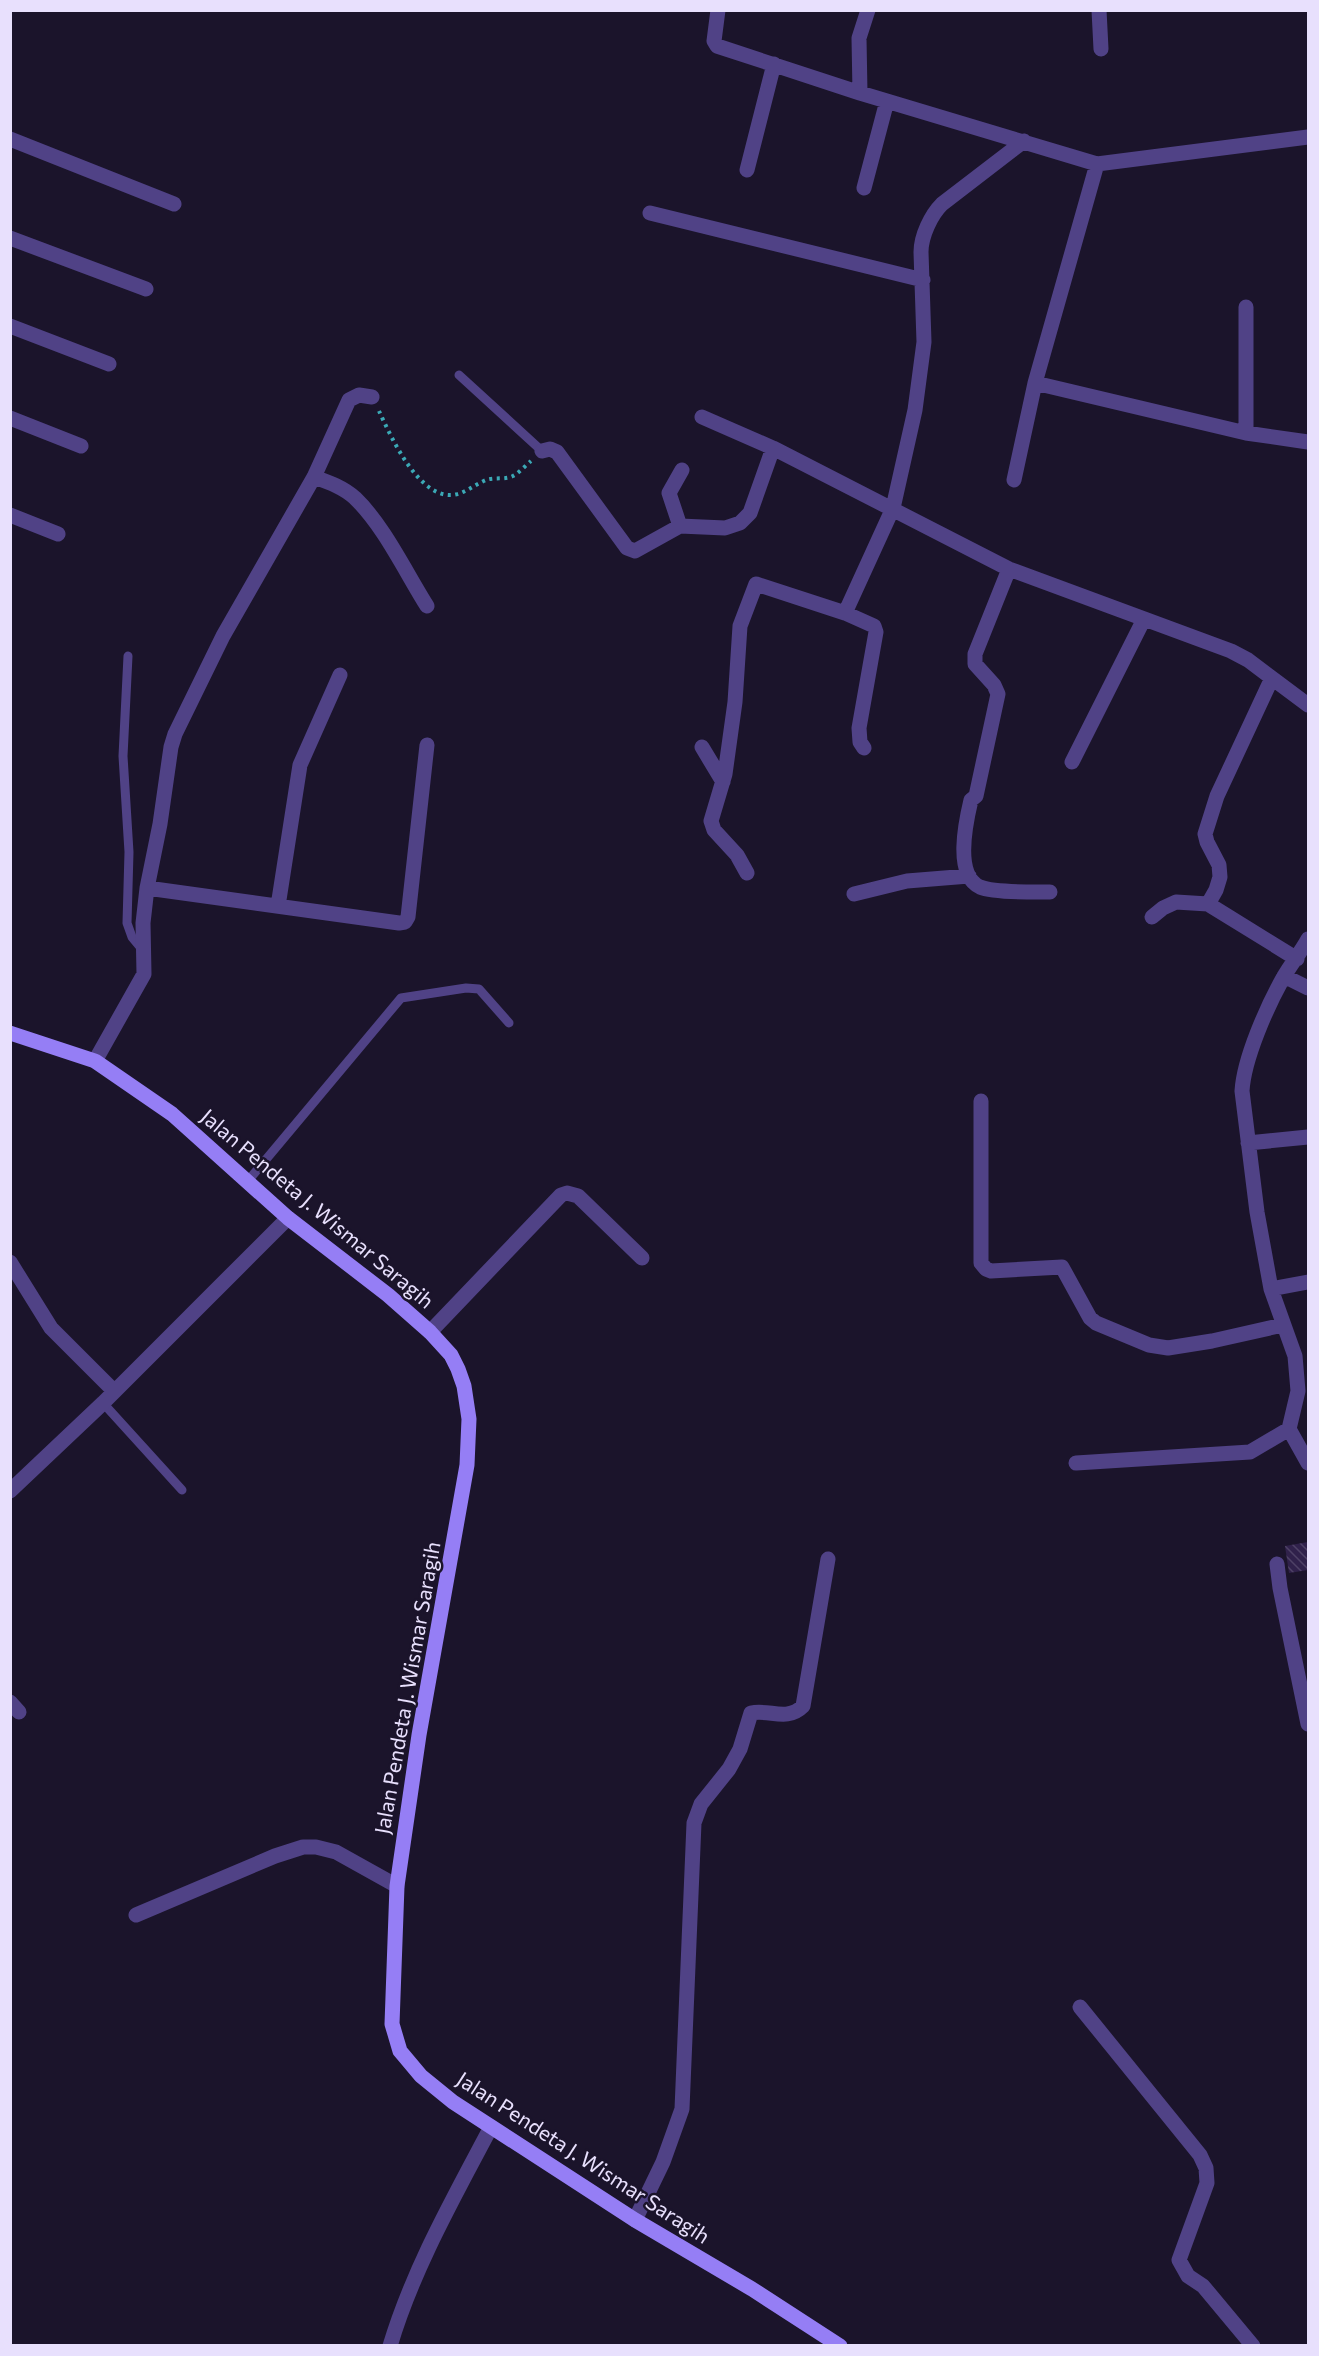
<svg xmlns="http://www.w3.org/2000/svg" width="1319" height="2356" font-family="Commissioner,sans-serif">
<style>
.building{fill:url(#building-back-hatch)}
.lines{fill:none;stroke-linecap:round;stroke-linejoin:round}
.path{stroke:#3ba9b6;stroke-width:4;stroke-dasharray:3 4.5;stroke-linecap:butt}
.lane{stroke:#504286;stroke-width:9}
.street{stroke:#504286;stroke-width:15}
.secondary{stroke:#957ef5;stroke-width:15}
.labels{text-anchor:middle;stroke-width:5;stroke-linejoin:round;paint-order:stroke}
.street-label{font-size:21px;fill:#e8e0fd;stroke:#1b142b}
</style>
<defs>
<pattern id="building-back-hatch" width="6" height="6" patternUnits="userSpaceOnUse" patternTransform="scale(1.5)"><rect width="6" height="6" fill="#30214b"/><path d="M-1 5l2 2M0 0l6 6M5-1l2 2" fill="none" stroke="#4e4166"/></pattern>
</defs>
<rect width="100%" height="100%" fill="#1b142b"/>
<path class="building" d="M1308,1542V1570L1289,1573L1285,1546Z"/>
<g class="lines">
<path class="path" d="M379,411C391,437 418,497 452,495C464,494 474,485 486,480C494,477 505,480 513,476C519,473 526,465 531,461"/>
<path class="lane" d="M459,375L542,451
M128,656L123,756L129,852L127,923L132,937L142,949
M247,1182L401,998L466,988L479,989L509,1023
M103,1403L182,1490"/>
<path class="street" d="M718,10L714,41L717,46L860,93L1097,164L1308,137
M1099,10L1101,49
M860,93L859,38L868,10
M10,139L174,204
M747,170L774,64
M864,188L887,101
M650,213L923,280
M10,238L146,289
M10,326L109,364
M1035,383L1246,433L1308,442
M702,417L773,448L1009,569L1231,651L1248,660L1308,705
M10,418L81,446
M1246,433V307
M542,451L550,449L557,452L627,548L635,551L680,526L725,528L740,523L750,513L773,448
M314,477C328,482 343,487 355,498C384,526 405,571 427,606
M1014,480L1035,383L1097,164
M10,515L58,534
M680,526L669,493L682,470
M1009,569L975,654V664L994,685L998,694L976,796L971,800C966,821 954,875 980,887C994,893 1034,892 1050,892
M845,613L893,508L915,410L924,342L921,252C921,236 931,215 942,204L1024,141
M702,747L723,782
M1072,762L1144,619
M747,873L737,855L714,830L711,821L725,774L735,702L740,626L756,584L845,613L874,626L876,632L859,728L860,742L864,748
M147,888L399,923L405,922L408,917L427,745
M854,894L907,881L969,876
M1208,904L1216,890L1220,877L1219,865L1207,842L1205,834L1217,796L1272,678
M278,906L300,765L340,675
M1152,917L1163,908L1176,902L1208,904L1297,959
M1308,939C1301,952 1291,964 1283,978C1267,1007 1244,1058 1242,1091L1257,1212L1271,1289L1295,1356L1298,1391L1289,1429L1308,1463
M1284,976L1308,988
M95,1061L144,974L143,923L147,888L160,824L171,747L175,734L223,636L314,477L349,400L359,395L372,397
M981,1101V1263L986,1269L991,1271L1062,1267L1090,1318L1096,1323L1149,1345L1168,1348L1212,1341L1283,1325
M1248,1143L1308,1137
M10,1262L51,1328L114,1391
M1271,1289L1308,1282
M430,1332L561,1195L567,1193L578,1196L642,1258
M1076,1463L1250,1452L1289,1429
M10,1491L103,1403L288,1218
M1277,1564L1280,1588L1308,1724
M10,1702L19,1712
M136,1915L275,1856L303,1847H316L336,1852L397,1886
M1080,2007L1200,2155L1206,2168L1207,2183L1179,2260L1188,2276L1203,2286L1253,2346
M635,2220L663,2162L682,2109L694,1823L701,1804L729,1769L740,1749L751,1713C770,1709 787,1722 803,1706L828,1559
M390,2346C413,2269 454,2197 491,2127"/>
<path class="secondary" d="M10,1033L95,1061L172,1114L288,1218L388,1295L430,1332L451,1355L458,1369L464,1386L469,1419L467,1465L419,1735L397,1886L392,2024L400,2051L421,2076L453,2102L635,2220L752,2289L840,2346"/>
</g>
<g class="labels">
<g class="street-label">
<text transform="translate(317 1209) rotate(40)" y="7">Jalan Pendeta J. Wismar Saragih</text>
<text transform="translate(408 1688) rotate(-80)" y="7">Jalan Pendeta J. Wismar Saragih</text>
<text transform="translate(583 2158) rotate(33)" y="7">Jalan Pendeta J. Wismar Saragih</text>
</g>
</g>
<rect width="1319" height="2356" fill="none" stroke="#e8e0fd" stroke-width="24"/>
</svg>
